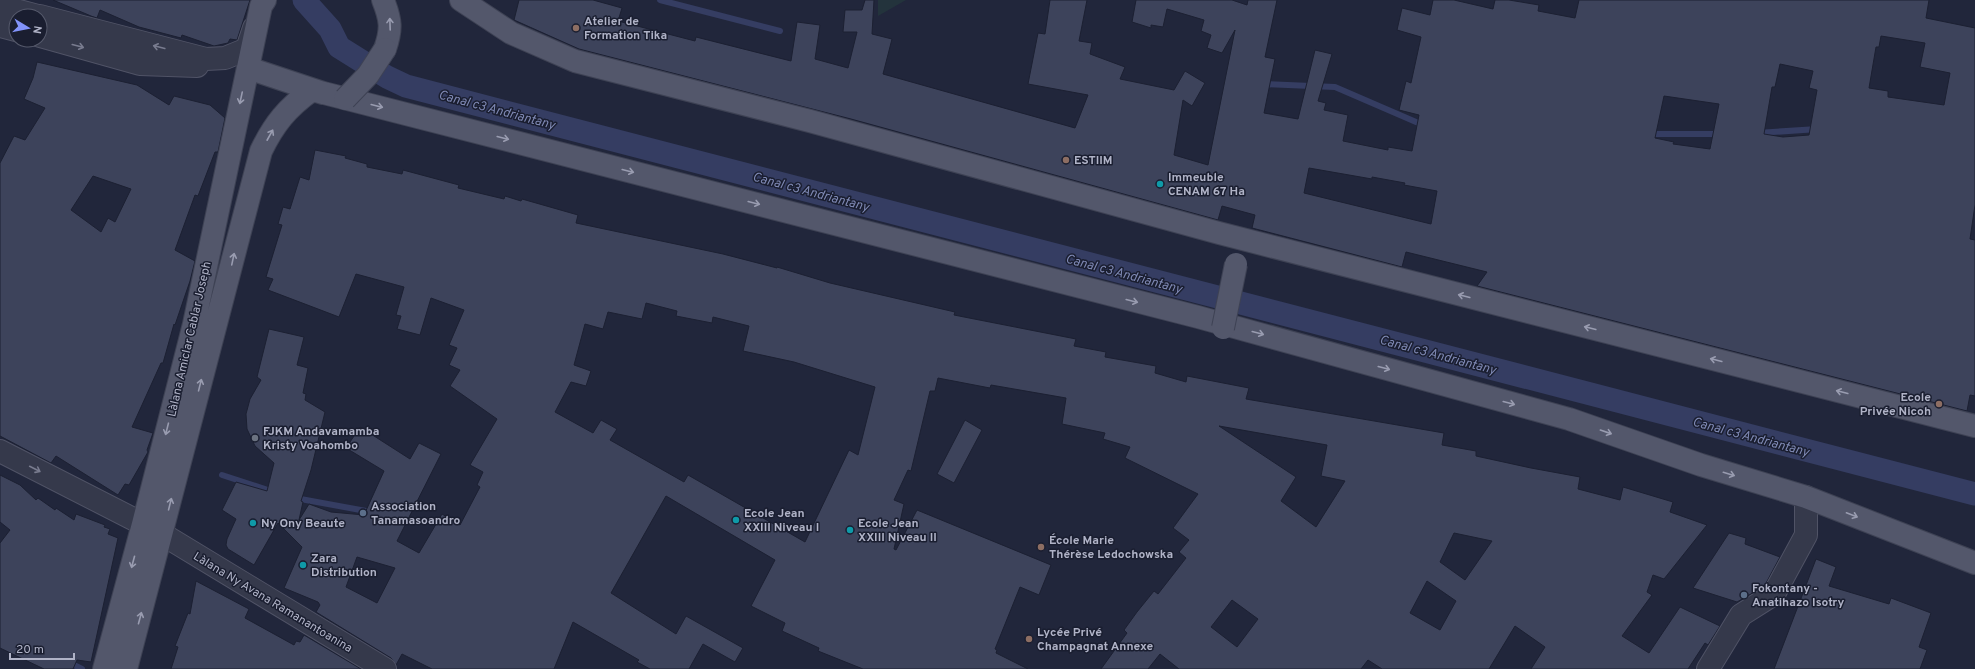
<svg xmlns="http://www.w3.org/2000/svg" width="1975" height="669" font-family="Overpass,sans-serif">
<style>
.green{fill:#23333c}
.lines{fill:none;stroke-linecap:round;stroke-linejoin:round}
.stream{stroke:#353d62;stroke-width:6}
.canal{stroke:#353d62;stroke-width:23}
.building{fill:#3d435b;stroke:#1c2032;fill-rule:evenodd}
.minor-casing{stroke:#505366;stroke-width:24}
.major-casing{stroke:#3e4254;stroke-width:24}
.minor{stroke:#35394b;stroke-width:22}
.major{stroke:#53576b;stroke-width:22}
.major-bridge-casing{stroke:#3e4254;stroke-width:24;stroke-linecap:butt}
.major-bridge{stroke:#53576b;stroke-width:22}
.oneway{stroke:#999cb0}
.oneway2{stroke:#797c8f}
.education-dot{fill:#8d6e63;stroke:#1a1e30;stroke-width:1.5}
.culture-dot{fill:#0f9aa8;stroke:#1a1e30;stroke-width:1.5}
.worship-dot{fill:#6b7280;stroke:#1a1e30;stroke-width:1.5}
.service-dot{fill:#5c6f8a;stroke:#1a1e30;stroke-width:1.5}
.labels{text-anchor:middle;stroke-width:3;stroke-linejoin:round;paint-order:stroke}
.poi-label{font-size:12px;font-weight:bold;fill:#b0b3c7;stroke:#1a1e30;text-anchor:start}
.street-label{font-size:12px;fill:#b0b3c7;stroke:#1a1e30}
.water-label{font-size:13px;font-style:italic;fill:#7f89b4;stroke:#1a1e30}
</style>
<rect width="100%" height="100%" fill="#21263b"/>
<path class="green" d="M878,0H906L878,16Z"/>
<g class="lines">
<path class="stream" d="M660,0L780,31
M1263,84L1335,87L1423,125
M1757,133L1818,129
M1649,134H1720
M222,475L274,492
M295,498L366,511
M68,662L82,669"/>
<path class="canal" d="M304,0L330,29L339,47L387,77L406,86L1975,494"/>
</g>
<path class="building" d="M53,0H250L237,40L230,39L228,43L214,46L182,35L181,38L139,27L100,10L97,18L91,16Z
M519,0H593L622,8L618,21L695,41L696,37L791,61L797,22L820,25L815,59L848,68L857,32H843L845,10H862L865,0H874L872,34L892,39L883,74L1075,128L1088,95L1028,84L1038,33L1045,34L1050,0H1087L1079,41L1092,43L1090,54L1125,67L1120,79L1174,90L1185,71L1205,83L1192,106L1183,100L1174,155L1208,165L1235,30L1222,53L1207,48L1211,35L1201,31L1204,20L1167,9L1163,27L1151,25V28L1132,22L1136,0H1232L1247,5L1248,0H1277L1265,57L1275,59L1264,113L1298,119L1315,50L1332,54L1318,101L1326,103L1324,110L1348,115L1343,141L1388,150V147L1412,151L1419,115L1399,110L1406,81L1411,83L1421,37L1397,30L1402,8L1430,15L1433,0H1454L1493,9L1495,0H1509L1539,5L1538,11L1575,18L1579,0H1929L1926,18L1975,28V205L1970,239L1975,240V396L1970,395L1967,411L1477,286L1487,272L1406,252L1402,267L1252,228L1255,215L1222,206L1218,220L851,119L579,49L514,20ZM1881,36L1925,43L1920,67L1950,73L1944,105L1888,97V91L1869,88L1876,47H1879ZM1780,64L1813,71L1809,88L1817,90L1809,135L1783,137L1764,134L1772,87H1775ZM1664,96L1719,104L1710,149L1673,144L1674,142L1655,138ZM1309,168L1372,179V177L1405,183L1404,185L1437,191L1431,224L1304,193Z
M37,62L137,85L169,105L174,96L210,105L225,118L218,152H215L198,196L195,195L175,250L195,261L190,281L175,325L174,324L163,363H161L132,427L153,433L147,450L148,452L129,485L125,484L118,495L56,456L51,463L0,436V163L14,136L25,140L45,108L24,99L33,78ZM93,176L131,189L115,222L108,218L101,232L71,210Z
M315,150L346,156L345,158L367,164V167L402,174L403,170L459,185L458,188L504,199L505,196L521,201L522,199L578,215L576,223L723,254L777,268V267L830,283L955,312L954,315L1076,339L1074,346L1106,352L1105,357L1156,366L1155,373L1186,382L1187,376L1249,388L1246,399L1444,433L1442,445L1476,451V456L1531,468L1580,477L1578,489L1620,500L1623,487L1673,502L1670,512L1707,525L1664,579L1653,575L1647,592L1652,595L1622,636L1649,653L1680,607L1720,626L1708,645L1705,643L1688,669H1531L1545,647L1515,626L1489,669H1382L1368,660L1361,669H1179L1160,654L1148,669H1101L1127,633L1124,630L1137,612L1154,591L1158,594L1186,558L1179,552L1189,540L1173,528L1198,494L1125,458L1130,447L1103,439L1105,433L1062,424L1066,398L991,385L990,388L938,378L935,391H930L911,471L908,470L894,500L904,504L894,549L896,550L917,510L1051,565L1039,595L1020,587L995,649L997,650L996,653L1028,669H863L818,651L819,648L782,631L785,623L751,606L775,560L666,496L611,593L676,634L686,616L743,648L735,662L703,644L689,669H650L637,662L639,660L573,622L554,669H432L402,654L396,665L391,658L316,612L320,605L318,602L284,588L302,547L278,523L254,565L228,549L226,545L227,539L236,519L222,510L236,482L267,491L274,463L255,446L247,429L246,414L250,399L261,380L257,377L269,329L304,337L297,365L308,368L303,393L306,394L305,400L325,412L311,470L301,501L303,502L299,520L309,504L331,512L364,515L384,471L346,448L360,427L410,459L419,443L441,454L397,541L419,553L442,514L460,525L480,487L477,485L483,472L470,465L497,419L450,386L460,370L449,365L457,348L449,345L464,310L431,298L420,335L397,329L401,316L396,315L404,287L356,274L339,317L268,290L273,279L266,277L282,225L278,224L283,207L290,209L300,177L309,180ZM646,303L677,311L676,316L712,323L713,317L749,326L743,351L794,362L875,387L858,455L849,450L805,542L688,475L684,482L610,440L617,429L601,420L593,433L555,412L571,382L586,386L591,371L574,365L585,324L603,329L608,312L642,319ZM1219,426L1327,445L1321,476L1345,481L1316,527L1281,501L1296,477ZM1454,533L1492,541L1465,580L1440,562ZM357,557L395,568L377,603L346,587ZM1427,581L1456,601L1440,630L1410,613ZM1232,600L1258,619L1237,647L1211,627Z
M965,420L982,430L954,483L937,474Z
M0,475L20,485L36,500L38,498L55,510L56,508L74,520L76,514L105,525L104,527L110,529L108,534L118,538L91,662L77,660L73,669H44L0,648V543L10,530L0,522Z
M1729,533L1746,538L1745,544L1780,557L1765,585L1762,587L1758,585L1756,591L1737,602L1693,588Z
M1816,559L1836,567L1829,586L1889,604L1891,598L1931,613L1919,647L1927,650L1920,669H1774Z
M196,581L249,609L245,618L294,645L296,641L300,642L304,635L361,669H171L178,647L175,646L188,613L190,614Z"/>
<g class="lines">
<defs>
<path id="minor" d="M0,6L38,16
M40,16L206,59L225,58L247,49L254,28
M0,26L16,30
M40,36L140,64L197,66
M0,451L143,524
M162,534L385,669
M1708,669L1741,615L1774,594L1806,535V497"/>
<path id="major" d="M383,0C391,20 392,29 385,49
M461,0L511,33L575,61L810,121L1219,233L1975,426
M248,68L323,93
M312,90L1198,317L1569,419L1701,465L1806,497L1975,563
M104,669L143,524L194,324L261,6L265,0
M126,669L261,151C274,124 287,108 312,90"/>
</defs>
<use href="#minor" class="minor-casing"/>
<use href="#major" class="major-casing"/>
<use href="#minor" class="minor"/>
<use href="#major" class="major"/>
<defs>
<path id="major-bridge" d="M345,99L368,75L385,49
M1223,328L1236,264"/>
</defs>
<use href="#major-bridge" class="major-bridge-casing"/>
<use href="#major-bridge" class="major-bridge"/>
</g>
<defs><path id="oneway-shaft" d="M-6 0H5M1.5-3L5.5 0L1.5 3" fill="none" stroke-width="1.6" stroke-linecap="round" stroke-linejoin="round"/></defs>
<g class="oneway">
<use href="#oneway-shaft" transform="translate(390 24) rotate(-92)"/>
<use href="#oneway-shaft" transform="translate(241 98) rotate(102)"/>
<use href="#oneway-shaft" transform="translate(377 106) rotate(14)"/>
<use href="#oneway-shaft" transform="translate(270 135) rotate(-61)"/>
<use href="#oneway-shaft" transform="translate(503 138) rotate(14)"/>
<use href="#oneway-shaft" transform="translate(628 171) rotate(14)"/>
<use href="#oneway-shaft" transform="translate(754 203) rotate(14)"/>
<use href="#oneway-shaft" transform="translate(233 259) rotate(-78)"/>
<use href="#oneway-shaft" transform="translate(1464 296) rotate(-166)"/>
<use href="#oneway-shaft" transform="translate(1132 301) rotate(14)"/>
<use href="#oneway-shaft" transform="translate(1590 328) rotate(-166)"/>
<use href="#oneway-shaft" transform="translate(1258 333) rotate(15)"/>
<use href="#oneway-shaft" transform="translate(1716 360) rotate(-166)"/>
<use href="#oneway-shaft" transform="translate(1384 368) rotate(15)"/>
<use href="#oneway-shaft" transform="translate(200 385) rotate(-76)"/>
<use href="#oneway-shaft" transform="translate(1842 392) rotate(-166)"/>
<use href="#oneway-shaft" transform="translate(1509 403) rotate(15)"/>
<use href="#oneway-shaft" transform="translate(167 429) rotate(104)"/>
<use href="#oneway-shaft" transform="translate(1606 432) rotate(19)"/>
<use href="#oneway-shaft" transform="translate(1729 474) rotate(17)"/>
<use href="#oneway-shaft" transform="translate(170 504) rotate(-76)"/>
<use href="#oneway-shaft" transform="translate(1852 515) rotate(21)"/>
<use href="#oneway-shaft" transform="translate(133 562) rotate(105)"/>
<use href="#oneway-shaft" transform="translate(140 618) rotate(-75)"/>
</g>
<g class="oneway2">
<use href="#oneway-shaft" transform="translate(78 46) rotate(15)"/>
<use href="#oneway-shaft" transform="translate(159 47) rotate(-166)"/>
<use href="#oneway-shaft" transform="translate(35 469) rotate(27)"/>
</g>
<g class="education-dot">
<circle cx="576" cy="28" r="4"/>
<circle cx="1066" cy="160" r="4"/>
<circle cx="1939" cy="404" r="4"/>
<circle cx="1041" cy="547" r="4"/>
<circle cx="1029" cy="639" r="4"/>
</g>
<g class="culture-dot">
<circle cx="1160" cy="184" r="4"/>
<circle cx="736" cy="520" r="4"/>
<circle cx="253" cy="523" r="4"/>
<circle cx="850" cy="530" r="4"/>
<circle cx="303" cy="565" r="4"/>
</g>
<circle class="worship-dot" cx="255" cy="438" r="4"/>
<g class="service-dot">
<circle cx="363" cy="513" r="4"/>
<circle cx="1744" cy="595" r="4"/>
</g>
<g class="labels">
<g class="poi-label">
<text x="584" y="25">Atelier de<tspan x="584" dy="14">Formation Tika</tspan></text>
<text x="1074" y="164">ESTIIM</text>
<text x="1168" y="181">Immeuble<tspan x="1168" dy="14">CENAM 67 Ha</tspan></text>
<text x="1931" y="401" text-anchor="end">Ecole<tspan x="1931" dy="14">Privée Nicoh</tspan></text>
<text x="263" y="435">FJKM Andavamamba<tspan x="263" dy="14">Kristy Voahombo</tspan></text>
<text x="371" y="510">Association<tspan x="371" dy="14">Tanamasoandro</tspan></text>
<text x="744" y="517">Ecole Jean<tspan x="744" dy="14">XXIII Niveau I</tspan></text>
<text x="261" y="527">Ny Ony Beaute</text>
<text x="858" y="527">Ecole Jean<tspan x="858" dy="14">XXIII Niveau II</tspan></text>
<text x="1049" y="544">École Marie<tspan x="1049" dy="14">Thérèse Ledochowska</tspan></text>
<text x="311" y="562">Zara<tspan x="311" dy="14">Distribution</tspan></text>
<text x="1752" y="592">Fokontany -<tspan x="1752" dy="14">Anatihazo Isotry</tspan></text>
<text x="1037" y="636">Lycée Privé<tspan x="1037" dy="14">Champagnat Annexe</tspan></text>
</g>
<g class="street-label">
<text transform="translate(189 339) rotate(-77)" y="4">Làlana Amiclar Cablar Joseph</text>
<text transform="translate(273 602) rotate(31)" y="4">Làlana Ny Avana Ramanantoanina</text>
</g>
<g class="water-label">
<text transform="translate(497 109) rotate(15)" y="5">Canal c3 Andriantany</text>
<text transform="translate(811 191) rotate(15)" y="5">Canal c3 Andriantany</text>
<text transform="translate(1124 273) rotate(15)" y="5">Canal c3 Andriantany</text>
<text transform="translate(1438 354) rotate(15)" y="5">Canal c3 Andriantany</text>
<text transform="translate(1751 436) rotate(15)" y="5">Canal c3 Andriantany</text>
</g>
</g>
<g transform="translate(28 28) rotate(100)"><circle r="19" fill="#1a1e30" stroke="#565a6c"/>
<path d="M0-3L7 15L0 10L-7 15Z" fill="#8293fa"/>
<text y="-6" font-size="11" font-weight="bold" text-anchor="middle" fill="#b0b3c7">N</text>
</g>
<path d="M10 653v6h64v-6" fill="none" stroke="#b0b3c7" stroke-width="2"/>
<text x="16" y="653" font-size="12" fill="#b0b3c7" stroke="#1a1e30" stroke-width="3" paint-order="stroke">20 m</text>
</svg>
